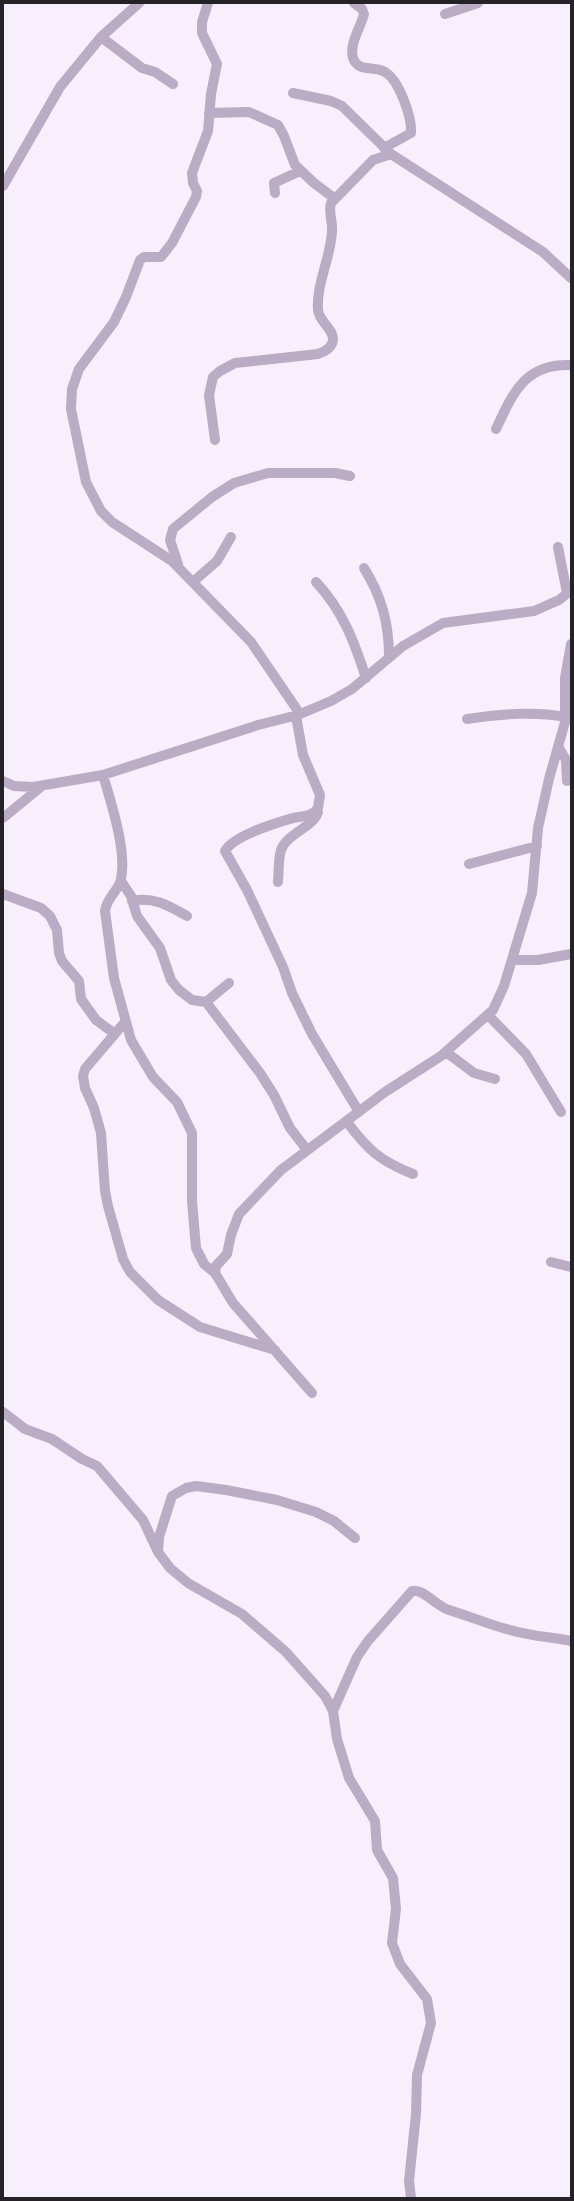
<svg xmlns="http://www.w3.org/2000/svg" width="574" height="2201" font-family="Arial,sans-serif">
<style>
.lines{fill:none;stroke-linecap:round;stroke-linejoin:round}
.minor{stroke:#baacc4;stroke-width:10}
</style>
<rect width="100%" height="100%" fill="#f7effc"/>
<g class="lines">
<path class="minor" d="M208,3L202,22V33L217,64L211,94L208,131L192,173L193,183L197,191L196,197L172,243L161,257H144L140,260L126,297L114,322L79,369L72,389L71,409L86,482L101,511L112,522L172,561L251,642L300,714
M354,3L362,9L364,14C361,27 349,43 353,58C358,73 374,65 385,72C399,80 412,117 411,133L384,148
M445,14L478,3
M101,37L142,68L155,72L173,84
M293,93L331,101L342,106L391,154L543,252L571,278
M209,113L249,112L278,125L284,136L295,165L314,183L334,198
M3,186L60,87L101,37L139,3
M275,193L274,183L300,171
M496,429C513,393 525,363 571,365
M215,440L209,395L213,377L220,371L235,363L318,354C324,352 332,348 333,340C334,329 319,322 318,310C316,284 331,257 332,231C333,222 328,212 331,203L373,160L391,154
M558,547L567,593
M178,564L170,540L173,529L212,497L234,483L268,473H335L350,476
M364,568C382,597 389,624 389,657
M194,581L217,561L231,537
M316,582C343,611 354,641 366,678
M296,716L303,755L320,795L318,808C312,817 302,816 293,818C276,823 234,835 225,851L247,890L283,967L292,993L312,1034L359,1112
M467,719C500,714 533,711 566,717
M559,748L566,760L567,781
M103,775C111,803 127,850 121,879C119,891 107,896 105,911L114,978L131,1040L153,1077L177,1102L192,1133V1201L196,1248L204,1264L215,1273
M3,781L14,786L33,787L103,775L258,725L298,715L331,701L352,689L403,646L443,623L534,611L559,600L571,590
M3,818L42,786
M469,864L537,846
M121,881L131,896L137,916L160,948L171,980L179,990L192,1000L206,1002L229,983
M278,882C279,872 278,860 281,850C287,833 314,827 318,812
M3,894L41,908L50,916L57,930L59,953L62,961L79,981L81,999L96,1020L115,1034
M132,901C153,896 169,906 187,916
M512,960H538L571,954
M206,1002L260,1073L274,1095L290,1128L307,1150
M488,1015L526,1054L561,1112
M125,1022L85,1069L83,1076L85,1088L94,1108L101,1133L105,1191L108,1206L123,1259L130,1272L158,1300L200,1327L275,1350
M446,1052L474,1073L495,1079
M347,1122C368,1150 380,1161 413,1174
M551,1262L571,1267
M312,1393L233,1303L215,1273L216,1266L227,1254L231,1235L239,1214L281,1170L385,1092L441,1056L493,1010L504,986L532,893L538,828L549,779L565,722V678L571,644
M3,1412L25,1429L52,1439L82,1459L97,1466L143,1520L158,1552L170,1568L188,1583L242,1614L286,1652L325,1696L333,1711L337,1739L349,1778L375,1821L377,1850L393,1878L396,1909L392,1943L400,1964L427,1999L431,2023L417,2075L416,2114L409,2181L411,2198
M158,1552L159,1537L172,1496L186,1488L196,1486L226,1490L277,1500L316,1512L334,1521L355,1538
M333,1711L357,1657L368,1641L412,1591C423,1588 436,1606 449,1610C469,1616 490,1625 510,1630C530,1636 551,1637 571,1641"/>
</g>
<rect width="574" height="2201" fill="none" stroke="#252227" stroke-width="8"/>
</svg>
